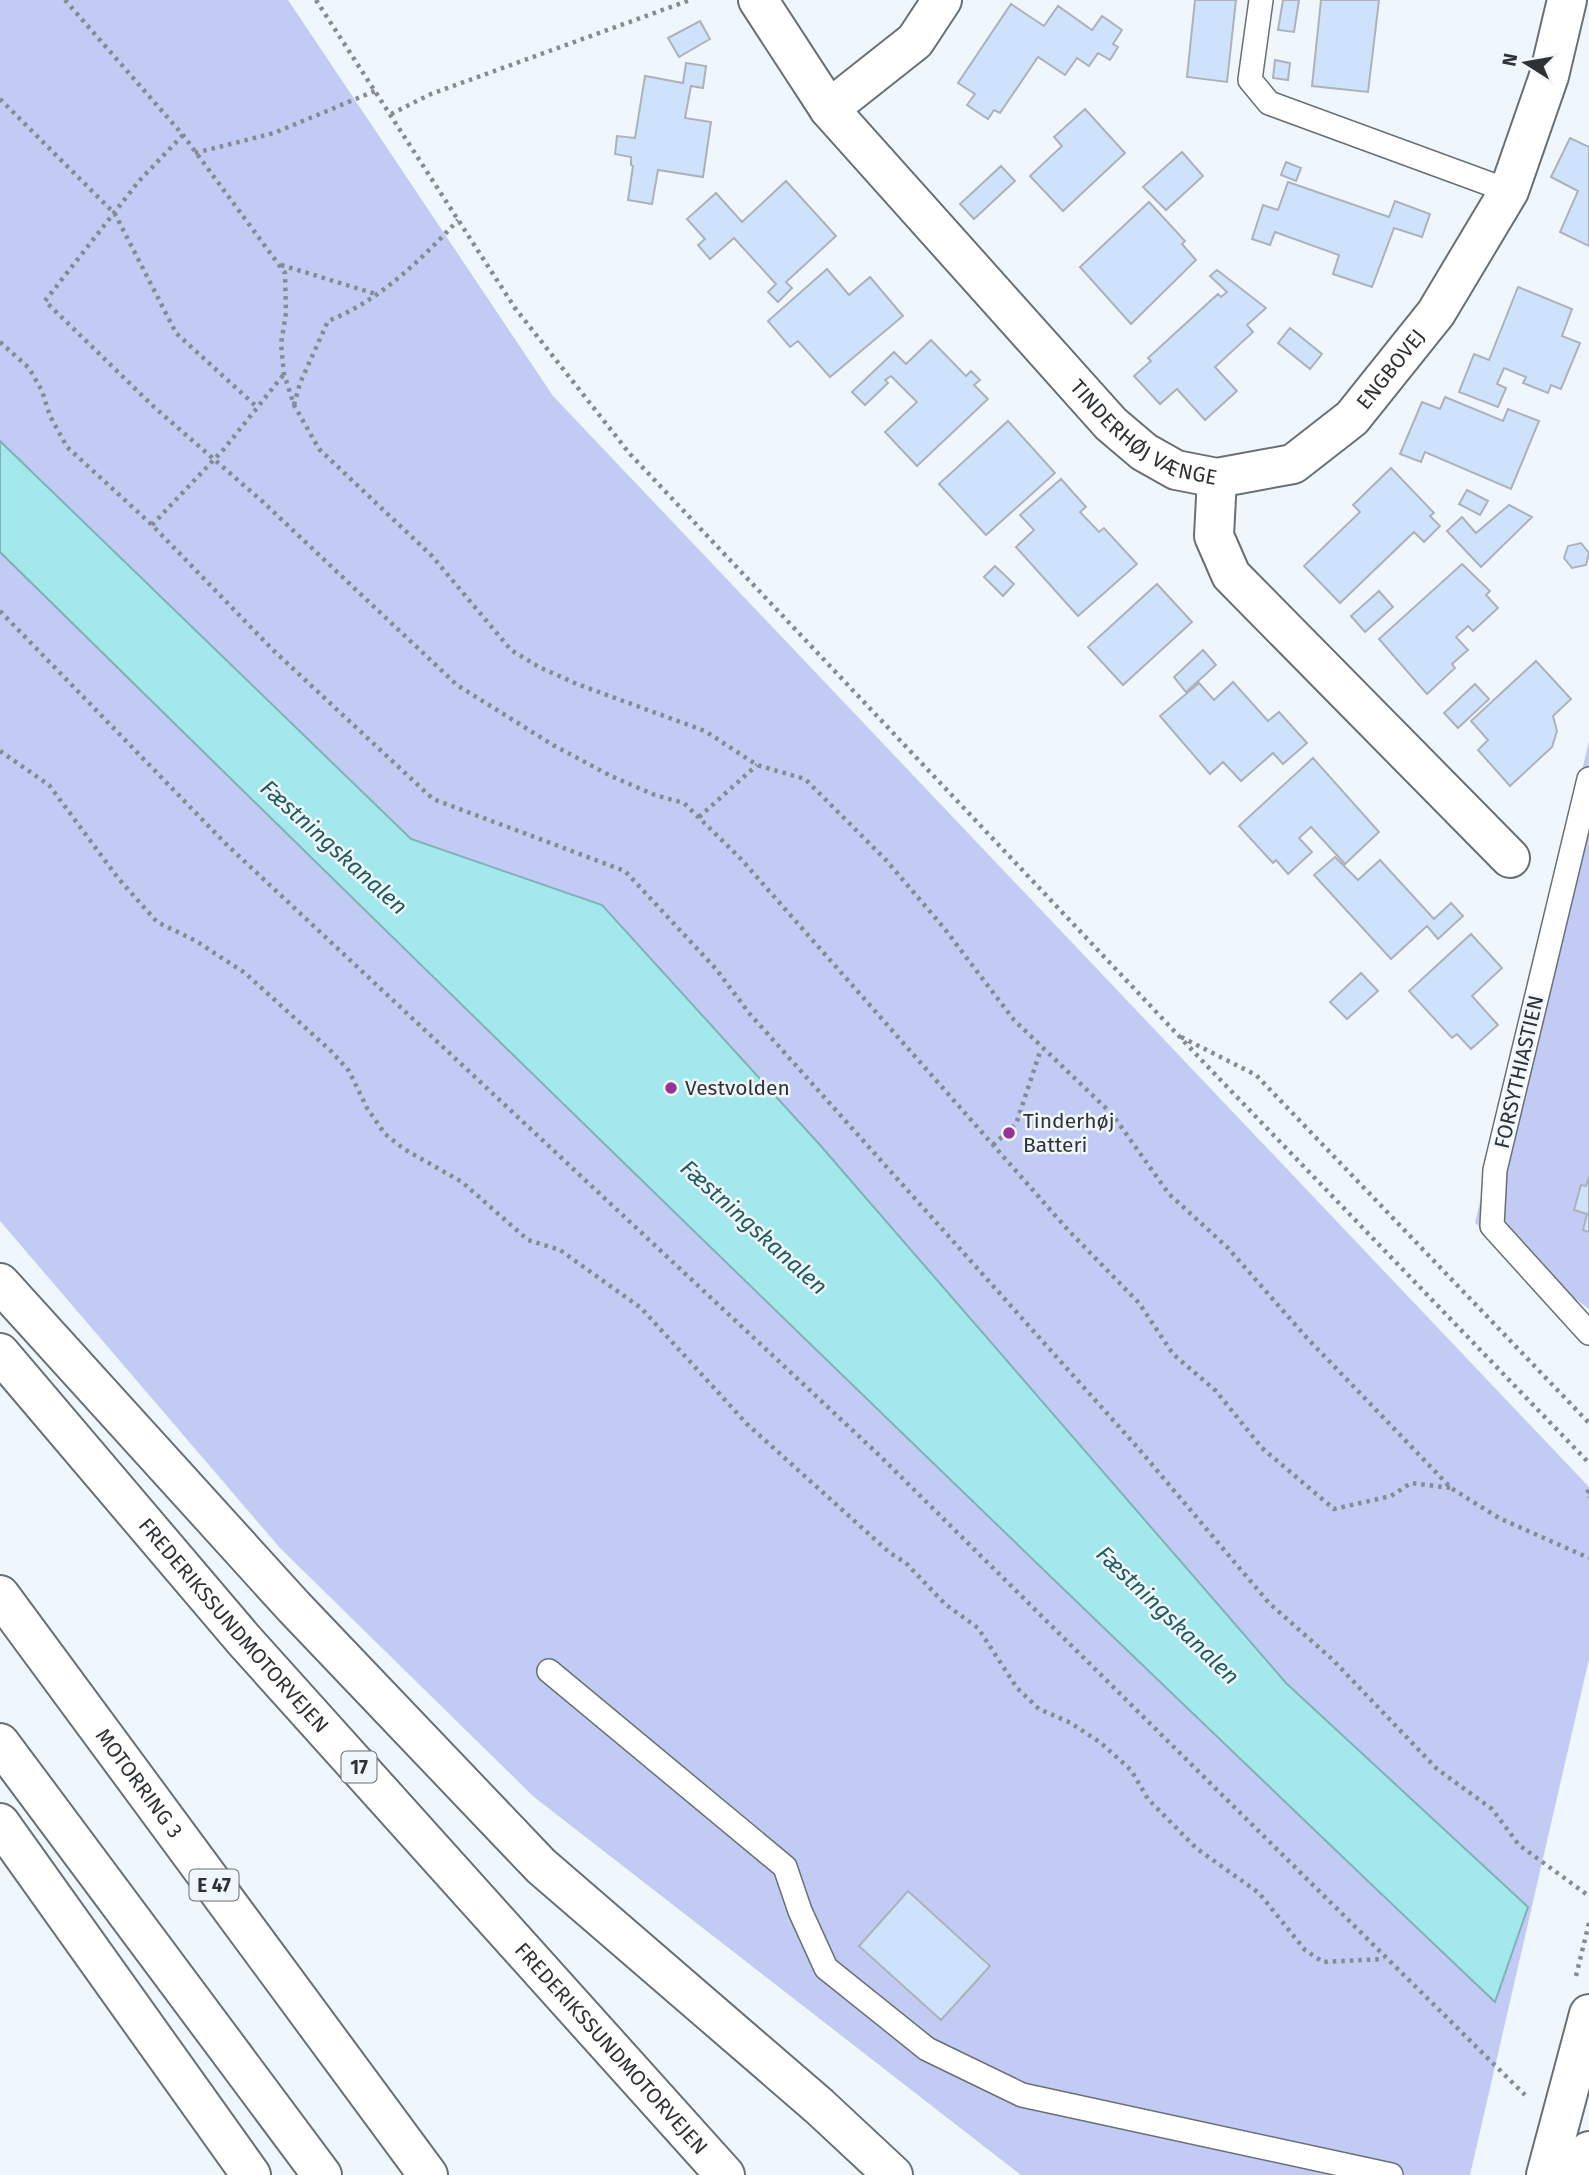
<svg xmlns="http://www.w3.org/2000/svg" width="1589" height="2175" font-family="'Fira Sans',sans-serif">
<style>
.green{fill:#c1cbf4}
.water{fill:#a2e8ec;stroke:#80b1b5;stroke-width:2}
.building{fill:#cee2fc;stroke:#adb2b9;stroke-width:2}
.lines{fill:none;stroke-linecap:round;stroke-linejoin:round}
.lane-casing{stroke:#697075;stroke-width:26}
.street-casing{stroke:#697075;stroke-width:42}
.secondary-casing{stroke:#697075;stroke-width:42}
.highway-casing{stroke:#697075;stroke-width:42}
.path{stroke:#868b8f;stroke-width:4.5;stroke-dasharray:3.5 5;stroke-linecap:butt}
.lane{stroke:#fff;stroke-width:23}
.street{stroke:#fff;stroke-width:38}
.secondary{stroke:#fff;stroke-width:38}
.highway{stroke:#fff;stroke-width:38}
.poi-dot{fill:#993296;stroke:#eff7fc;stroke-width:2.5}
.labels{text-anchor:middle;stroke-width:5;stroke-linejoin:round;paint-order:stroke}
.shield{fill:#eff7fc;stroke:#696d71;stroke-width:2}
.shield-label{font-size:19px;font-weight:bold;fill:#2f3235}
.street-label{font-size:21px;fill:#2f3235;stroke:#eff7fc}
.poi-label{font-size:21px;fill:#2f3235;stroke:#eff7fc;text-anchor:start}
.water-label{font-size:23px;font-style:italic;fill:#205b5e;stroke:#eff7fc}
</style>
<rect width="100%" height="100%" fill="#eff7fc"/>
<path class="green" d="M0,0H288L553,396L1589,1487V1659L1470,2175H1021L534,1797L280,1548L0,1221Z
M1589,741V1309L1475,1223Z"/>
<path class="water" d="M0,441L411,839L602,905L820,1145L1286,1683L1528,1907L1495,2002C992,1524 495,1039 0,552Z"/>
<path class="building" d="M1195,0H1236L1227,82L1187,77Z
M1283,0H1299L1294,32L1278,30Z
M1321,0H1379L1368,92L1312,86Z
M1011,4L1044,26L1058,6L1092,30L1102,16L1122,30L1113,44L1118,47L1110,60L1098,53L1089,66L1077,58L1065,75L1038,57L1000,113L994,110L988,119L967,105L975,94L958,83Z
M700,21L710,39L679,57L668,38Z
M1275,60L1290,63L1288,80L1273,78Z
M686,63L706,66L703,88L691,86L685,118L711,122L703,177L658,170L652,204L628,200L633,166L631,165V157L615,154L617,136L635,138L645,76L683,83Z
M1085,109L1125,153L1063,211L1030,176L1062,146L1054,137Z
M1570,138L1589,147V246L1560,232L1578,191L1551,177Z
M1182,152L1203,176L1166,210L1143,187Z
M1286,162L1301,168L1296,181L1281,175Z
M1001,166L1015,181L974,219L960,204Z
M786,181L836,236L786,282L792,288L778,302L768,292L776,284L734,238L710,259L698,245L705,239L687,219L716,193L742,222Z
M1288,182L1389,217L1395,201L1430,214L1422,237L1394,228L1372,287L1333,274L1339,255L1275,232L1270,245L1252,239L1263,205L1278,210Z
M1149,202L1185,241L1182,244L1196,260L1131,324L1080,267Z
M827,269L849,295L870,277L903,316L830,377L798,341L790,347L768,321Z
M1217,270L1266,308L1247,325L1253,332L1215,367L1237,391L1205,420L1177,389L1160,404L1134,376L1151,361L1148,358L1218,294L1221,297L1227,292L1210,276Z
M1518,287L1572,309L1562,336L1580,343L1561,389L1551,385L1548,393L1523,383L1526,377L1504,368L1497,384L1506,388L1498,407L1459,392L1474,354L1489,360Z
M1290,328L1322,354L1310,369L1278,343Z
M931,340L966,376L971,371L980,380L974,385L988,399L917,466L885,432L917,402L891,376L885,380L888,383L865,405L852,392L894,352L906,364Z
M1445,397L1503,421L1508,409L1539,421L1511,489L1425,452L1421,462L1400,454L1422,402L1440,409Z
M1008,421L1055,473L986,535L939,484Z
M1391,468L1434,513L1430,516L1440,526L1424,542L1414,532L1340,603L1304,566L1360,512L1353,505Z
M1061,479L1086,507L1080,512L1099,532L1104,528L1137,564L1078,616L1016,547L1034,530L1020,515Z
M1467,490L1488,501L1480,515L1459,504Z
M1509,505L1532,517L1481,567L1447,531L1462,517L1476,533Z
M1581,543L1589,553L1586,565L1572,568L1564,558L1568,546Z
M1462,564L1490,591L1486,595L1498,608L1473,631L1468,626L1456,637L1468,650L1452,664L1455,668L1427,694L1379,639Z
M995,566L1014,584L1003,596L984,577Z
M1157,584L1192,622L1123,685L1088,647Z
M1379,591L1393,607L1365,632L1351,616Z
M1203,650L1216,665L1186,692L1174,677Z
M1536,661L1571,699L1553,716L1557,731L1552,747L1510,786L1478,750L1488,740L1471,721Z
M1233,682L1268,721L1279,712L1307,743L1283,764L1273,753L1241,781L1223,762L1210,774L1160,716L1199,683L1214,700Z
M1475,684L1489,699L1458,728L1444,713Z
M1313,758L1379,832L1345,864L1311,827L1299,838L1312,852L1288,874L1276,860L1273,863L1239,826Z
M1335,857L1358,880L1380,860L1434,919L1451,903L1463,916L1438,939L1427,926L1391,959L1314,875Z
M1471,934L1502,968L1472,996L1498,1025L1471,1049L1457,1034L1452,1038L1409,991Z
M1361,973L1378,991L1347,1019L1330,1002Z
M1589,1177V1232L1583,1230L1587,1214L1574,1210L1581,1185L1586,1186Z
M908,1891L990,1966L941,2020L859,1946Z"/>
<g class="lines">
<defs>
<path id="lane" d="M1261,0L1250,80L1269,103L1509,191
M1589,779L1495,1170L1492,1226L1589,1333
M549,1671L785,1867L800,1911L826,1968L927,2049L1022,2095L1391,2175"/>
<g id="street">
<path id="s1" d="M758,0L829,109L1111,424L1144,452L1176,470L1217,478L1293,464L1352,418L1436,313L1509,191L1549,76L1567,0"/>
<path d="M829,109L915,41L942,0"/>
<path d="M1217,478L1214,536L1231,575L1510,858"/>
</g>
<path id="secondary" d="M1583,2175L1589,2151"/>
<g id="highway">
<path d="M0,1283L294,1607L541,1866L819,2106L893,2175"/>
<path id="s2" d="M0,1353L243,1639L725,2175"/>
<path id="s3" d="M0,1595L428,2175"/>
<path d="M0,1743L322,2175"/>
<path d="M0,1823L251,2175"/>
<path d="M1546,2175L1589,2014"/>
</g>
</defs>
<use href="#lane" class="lane-casing"/>
<use href="#street" class="street-casing"/>
<use href="#secondary" class="secondary-casing"/>
<use href="#highway" class="highway-casing"/>
<path class="path" d="M65,0L183,135L285,273L286,313L281,344L284,374L294,405L319,449L432,556L511,650L539,667L577,684L705,731L757,765L805,779L886,860L944,928L1014,1020L1112,1114L1169,1194L1227,1247L1307,1338L1451,1488L1499,1518L1589,1558
M316,0L515,308L630,454L1210,1069L1589,1463
M0,99L115,214L176,333L257,407
M391,114L431,94L690,0
M183,135L139,181L45,301L154,407L263,502L457,685L553,745L611,776L655,795L684,803L741,859L1068,1230L1139,1303L1173,1354L1216,1391L1262,1448L1334,1509L1391,1496L1411,1483L1451,1488
M195,153L274,133L375,91
M281,265L376,294
M0,342L29,368L42,391L50,416L67,447L152,525L273,650L433,799L625,871L716,969L749,1013L1138,1448L1269,1603L1332,1659L1437,1769L1492,1809L1519,1845L1589,1896
M294,405L300,383L328,321C379,301 421,260 458,220
M152,525L224,449L284,374
M0,611L226,844L879,1455L1525,2095
M0,751L49,785L118,878L157,922L196,941L245,973L331,1051L349,1071L367,1108L385,1134L404,1149L462,1182L528,1240L560,1250L641,1308L747,1424L890,1553L906,1563L945,1604L978,1628L1017,1688L1039,1709L1071,1723L1101,1743L1131,1770L1148,1799L1196,1848L1259,1893L1305,1950L1323,1962L1384,1959
M699,817L757,765
M1181,1037L1256,1075L1589,1423
M993,1145L1016,1124L1041,1049
M1589,1490L1586,1494L1589,1497
M1576,1976L1589,1923"/>
<use href="#lane" class="lane"/>
<use href="#street" class="street"/>
<use href="#secondary" class="secondary"/>
<use href="#highway" class="highway"/>
</g>
<g class="poi-dot">
<circle cx="671" cy="1088" r="7"/>
<circle cx="1009" cy="1133" r="7"/>
</g>
<g class="labels">
<g class="shield">
<rect x="341.5" y="1751.5" width="35" height="31" rx="5"/>
<rect x="189.5" y="1869.5" width="49" height="31" rx="5"/>
</g>
<g class="shield-label">
<text x="359" y="1774">17</text>
<text x="214" y="1892">E 47</text>
</g>
<g class="street-label">
<text dy="7" stroke="none"><textPath href="#s1" startOffset="889">ENGBOVEJ</textPath></text>
<text dy="7" stroke="none"><textPath href="#s1" startOffset="586">TINDERHØJ VÆNGE</textPath></text>
<text transform="translate(1519 1072) rotate(-77)" y="7">FORSYTHIASTIEN</text>
<text dy="7" stroke="none"><textPath href="#s2" startOffset="359">FREDERIKSSUNDMOTORVEJEN</textPath></text>
<text dy="7" stroke="none"><textPath href="#s3" startOffset="234">MOTORRING 3</textPath></text>
<text dy="7" stroke="none"><textPath href="#s2" startOffset="926">FREDERIKSSUNDMOTORVEJEN</textPath></text>
</g>
<g class="poi-label">
<text x="685" y="1095">Vestvolden</text>
<text x="1023" y="1128">Tinderhøj<tspan x="1023" dy="24">Batteri</tspan></text>
</g>
<g class="water-label">
<text transform="translate(334 847) rotate(42)" y="8">Fæstningskanalen</text>
<text transform="translate(754 1227) rotate(42)" y="8">Fæstningskanalen</text>
<text transform="translate(1168 1615) rotate(44)" y="8">Fæstningskanalen</text>
</g>
</g>
<g transform="translate(1526 63) rotate(281)" stroke="#eff7fc" stroke-width="5" paint-order="stroke">
<path d="M0-5L12 26L0 18L-12 26Z" fill="#2f3235"/>
<text y="-10" font-size="19" font-weight="bold" text-anchor="middle" fill="#2f3235">N</text>
</g>
</svg>
